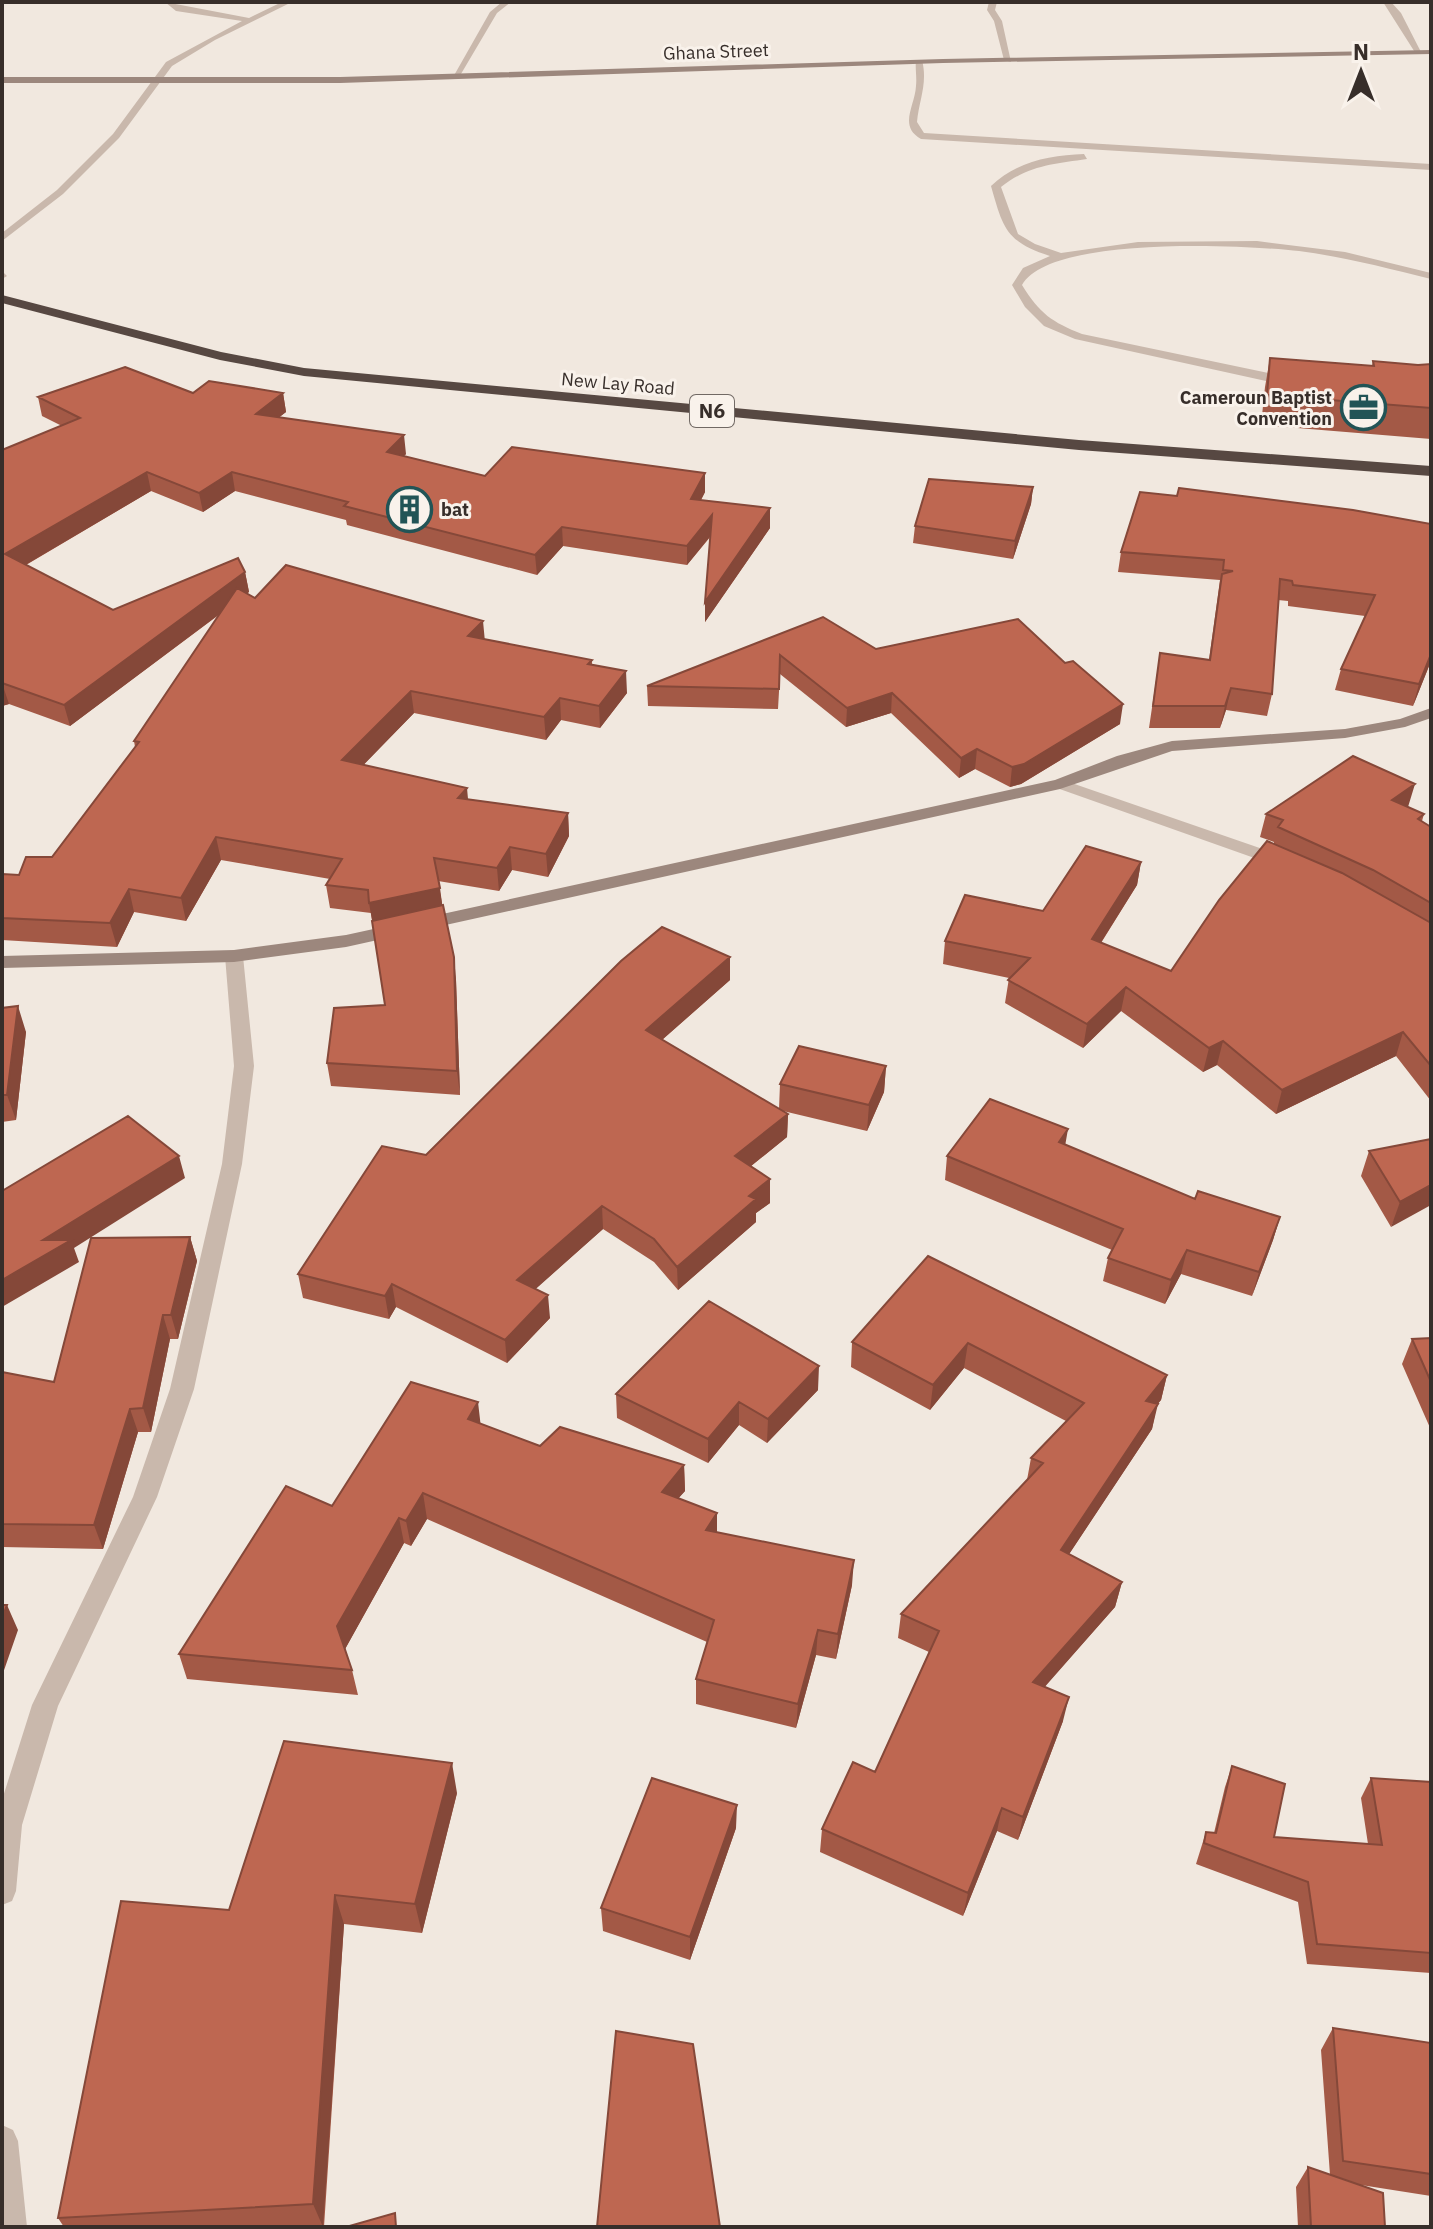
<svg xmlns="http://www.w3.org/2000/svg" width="1433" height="2229" font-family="'IBM Plex Sans',sans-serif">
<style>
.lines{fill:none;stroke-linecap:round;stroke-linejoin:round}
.street{fill:#c9b8ac;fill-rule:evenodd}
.secondary{fill:#9c877d;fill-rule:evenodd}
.highway{fill:#574842;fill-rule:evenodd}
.wall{fill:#a35946}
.shaded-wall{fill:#854839}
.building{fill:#be6751;stroke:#854839;stroke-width:2}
.labels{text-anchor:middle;stroke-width:6;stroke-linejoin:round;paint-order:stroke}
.far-street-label{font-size:18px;fill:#372e2a;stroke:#f9f2eb}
.far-poi-label{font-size:18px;font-weight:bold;fill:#372e2a;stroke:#f9f2eb;text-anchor:end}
.shield{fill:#f9f2eb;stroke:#716964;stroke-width:2}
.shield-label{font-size:20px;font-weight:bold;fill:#372e2a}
</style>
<rect width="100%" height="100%" fill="#f1e8df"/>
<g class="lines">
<path class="street" d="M165,2L249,18L282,2H292L215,40L172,66L119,138L63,194L2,241V233L57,190L113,134L166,62L242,21L176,11Z
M502,2H511L497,13L458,79H452L490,12Z
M989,2H997L995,10L1002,21L1011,62L1004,60L994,21L987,10Z
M1383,2H1391L1401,13L1422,54H1416Z
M916,60H922C928,83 919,100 917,122L924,133L1431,164V170L921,139C898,126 915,106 916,86C917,77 915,68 916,60Z
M1084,154L1087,159C1054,164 1029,165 1001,187L1018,234L1035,244L1061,253L1138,242L1257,241L1345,252L1431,273V279C1387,268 1344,257 1299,251C1245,245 1050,235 1022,285C1040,314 1052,322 1082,334L1297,379L1291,383L1266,381L1075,339L1044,326L1025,307L1012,285L1023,268L1050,256C1006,242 1003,228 991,186C1016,162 1050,155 1084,154Z
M2,271L7,276L2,279Z
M1060,779L1289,858L1292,862L1283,867L1277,866L1054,787L1052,784Z
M234,950L243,956L254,1066L242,1164L194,1389L157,1497L58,1706L22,1825L16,1891L12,1901L2,1905V1800L32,1705L133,1497L170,1389L222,1164L234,1066L225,956Z
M2,2125L13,2130L18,2141L27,2227H2Z"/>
<path class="secondary" d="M1431,50V54L943,63L340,83H2V77H340L943,59Z
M1431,708V718L1405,727L1345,738L1172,751L1060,789L346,947L234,962L2,968V956L234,950L346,935L1055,780L1117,756L1172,741L1345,729L1400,719Z"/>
<path class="highway" d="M2,295L221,352L304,368L1079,440L1431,466V476L1079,450L304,376L220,360L2,303Z"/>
</g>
<path class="wall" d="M1270,358L1372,366L1373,361L1418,365L1431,364V439L1261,425L1265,387Z
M193,393H283L286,412L278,418L406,454L404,456L485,476L705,492L701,500L770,508V528L705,622L711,536L687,565L563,546L537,575L347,525L346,520L235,491L203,512L151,491L26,565L113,610L245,572L249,592L247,593L255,598L592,660V665L627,693L600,728L561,720L546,740L414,713L363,765L468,799L568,813L569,836L548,877L512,870L499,891L438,881L456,980L460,1095L331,1086L327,1063L385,1005L371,913L330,908L326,885L330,879L221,860L186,921L134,912L117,947L2,940V875H19L52,857L135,747L134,741L220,614L70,726L9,704L2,706V450L62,426L42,416L38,397Z
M1033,487L1031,504L1013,559L913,543L915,526Z
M1177,496L1353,510L1431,661L1413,706L1335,690L1341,669L1365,616L1288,606V601L1278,600L1272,694L1267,716L1226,710L1220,728H1149L1160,653L1209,660L1220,580L1118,572L1121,552Z
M823,617L876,649L1120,724L1021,784L1010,787L975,769L959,778L891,713L846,727L780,674L778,709L648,706L647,686Z
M1408,807L1424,814L1422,821L1431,827V1101L1396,1056L1276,1114L1217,1065L1203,1072L1121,1011L1083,1048L1005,1003L1009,978L943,964L945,941L1043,911L1141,862L1137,885L1101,943L1171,971L1274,844V842L1260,837L1266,814Z
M730,957V980L662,1040L779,1109L780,1084L886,1066L884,1092L867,1131L783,1111L788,1114L787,1137L751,1166L770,1179V1203L756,1213V1222L678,1290L654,1262L603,1229L535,1289L550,1318L507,1363L396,1307L389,1319L303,1298L298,1274L426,1155Z
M2,1008L26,1032L16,1120L2,1122Z
M1431,1139L1391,1227L1361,1176L1369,1151Z
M1066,1145L1195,1199L1280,1217L1273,1240L1252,1296L1181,1274L1165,1304L1103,1281L1108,1258L1112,1250L945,1180L947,1156Z
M190,1237L197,1261L178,1339H170L151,1432H138L103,1549L2,1547V1372L54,1382Z
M928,1256L1167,1375L1161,1400L1157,1404L1152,1429L1069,1554L1122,1582L1115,1607L1044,1687L1063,1721L1018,1840L997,1831L963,1916L820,1852L822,1829L875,1772L929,1652L898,1638L901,1614L1027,1480L1031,1458L1066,1421L964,1368L930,1410L851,1367L852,1342Z
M1431,1338V1430L1402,1364L1412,1339Z
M818,1390L767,1443L739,1425L708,1463L617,1418L616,1394Z
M481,1424L540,1446L684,1465L685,1491L678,1498L717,1533L852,1585L836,1659L816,1655L796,1728L696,1704V1679L707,1642L427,1519L411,1546L404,1543L345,1649L352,1670L358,1695L187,1679L179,1654L332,1506Z
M1232,1766L1274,1837L1368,1844L1361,1798L1371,1778L1431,1782V1973L1307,1964L1298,1902L1196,1864L1206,1832L1214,1833L1225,1787Z
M457,1793L422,1933L344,1924L324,2227H64L58,2218L229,1910Z
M736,1828L690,1960L603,1931L601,1908Z
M1333,2028L1431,2043V2196L1361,2185L1385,2227H1298L1296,2187L1308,2167L1330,2175L1321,2050Z"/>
<path class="shaded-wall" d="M283,393L286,412L259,433L256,414Z
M404,435L406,454L389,470L387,452Z
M147,472L151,491L10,574L5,554Z
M232,472L235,491L203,512L199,493Z
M705,473V492L691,519V499Z
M1033,487L1031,504L1013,559L1015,541Z
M770,508V528L705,622V602Z
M712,515V534L687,565V546Z
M562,527L563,546L537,575L535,555Z
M245,572L249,592L70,726L64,705Z
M483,621L485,642L468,636Z
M1431,654V661L1413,706L1419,684Z
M626,671L627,693L600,728L599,706Z
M2,683L9,704L2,706Z
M1231,688L1226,710L1220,728L1225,706Z
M411,691L414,713L346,783L342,760Z
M892,693L891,713L846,727L847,708Z
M560,698L561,720L546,740L544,717Z
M1123,704L1120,724L1021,784L1010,787L1012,767Z
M977,749L975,769L959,778L961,758Z
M1415,784L1408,807L1392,800Z
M467,788L469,810L458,798Z
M568,813L569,836L548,877L546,854Z
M216,837L221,860L186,921L181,898Z
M510,847L512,870L499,891L497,868Z
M1141,862L1137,885L1088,963L1092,939Z
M440,888L443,911L373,926L369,903Z
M129,889L134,912L117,947L110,923Z
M454,957L456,980L460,1095L457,1071Z
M730,957V980L647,1053L646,1030Z
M1126,987L1121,1011L1083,1048L1087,1024Z
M18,1006L26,1032L16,1120L7,1095Z
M1403,1032L1396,1056L1276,1114L1282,1090Z
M1223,1041L1217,1065L1203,1072L1209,1048Z
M886,1066L884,1092L867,1131L869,1105Z
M788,1114L787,1137L735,1179V1156Z
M1068,1129L1064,1152L1059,1142Z
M179,1156L185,1178L74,1248L79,1262L2,1307V1280L43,1240Z
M770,1179V1203L756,1213V1222L678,1290L677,1267L749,1196Z
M1431,1185V1205L1391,1227L1400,1202Z
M602,1206L603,1229L520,1303L517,1280Z
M1280,1217L1273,1240L1252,1296L1259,1272Z
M190,1237L197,1261L178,1339L171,1315Z
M1187,1250L1181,1274L1165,1304L1171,1280Z
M392,1284L396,1307L389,1319L385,1296Z
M548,1295L550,1318L507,1363L505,1340Z
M163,1315L170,1339L151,1432L143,1408Z
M968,1343L964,1368L930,1410L933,1385Z
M819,1366L818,1390L767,1443L768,1419Z
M1167,1375L1161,1400L1140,1426L1146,1401Z
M478,1402L481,1428L468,1419Z
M739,1402V1425L708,1463V1439Z
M1158,1404L1152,1429L1056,1574L1061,1550Z
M130,1409L138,1432L103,1549L94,1525Z
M684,1465L685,1491L662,1517V1492Z
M423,1493L427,1519L411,1546L406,1521Z
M717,1513V1539L706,1530Z
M399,1518L404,1543L344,1651L337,1626Z
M854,1560L852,1585L836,1659L838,1634Z
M1122,1582L1115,1607L1028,1706L1033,1682Z
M7,1605L18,1630L2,1676V1618Z
M818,1630L816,1655L796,1728L798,1704Z
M1069,1697L1063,1721L1018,1840L1023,1817Z
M452,1763L457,1793L422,1933L415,1904Z
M737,1805L736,1828L690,1960V1937Z
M1002,1808L997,1831L963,1916L968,1893Z
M335,1895L344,1924L323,2227L313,2204Z"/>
<path class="building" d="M1270,358L1374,366L1373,361L1418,365L1431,364V408L1267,395Z
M125,367L193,393L209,381L283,393L256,414L404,435L387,452L485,476L512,447L705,473L691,499L770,508L705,602L712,515L687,546L562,527L535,555L344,506L348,502L232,472L199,493L147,472L5,554L113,610L238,558L245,572L64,705L2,683V450L80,418L38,397Z
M929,479L1033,487L1015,541L915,526Z
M1179,488L1353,510L1431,524V654L1419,684L1341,669L1375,595L1293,585L1292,581L1280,579L1272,694L1231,688L1225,706H1153L1160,653L1210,660L1222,574L1233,571L1223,570L1224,560L1121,552L1140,492L1177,496Z
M286,565L483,621L468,636L592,660L588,664L626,671L599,706L560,698L544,717L411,691L342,760L467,788L458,798L568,813L546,854L510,847L497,868L434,858L440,888L369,903L368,890L326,885L342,859L216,837L181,898L129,889L110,923L2,918L3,874L19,875L26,857H52L139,742L134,741L237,588L255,598Z
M823,617L876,649L1018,619L1065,663L1073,661L1123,704L1024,764L1012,767L977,749L961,758L892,693L847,708L780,655L779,689L647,686Z
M1353,756L1415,784L1392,800L1424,814L1418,819L1431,827V903L1373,870L1278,827L1283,820L1266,814Z
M1267,841L1342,873L1431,923V1066L1403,1032L1282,1090L1223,1041L1209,1048L1126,987L1087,1024L1008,980L1030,958L945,941L965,895L1043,911L1086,846L1141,862L1092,939L1171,971L1219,900Z
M443,905L454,957L457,1071L327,1063L334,1008L385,1005L372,921Z
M662,927L730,957L646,1030L788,1114L735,1156L770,1179L749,1196L756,1199L677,1267L654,1239L602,1206L517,1280L548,1295L505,1340L392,1284L385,1296L298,1274L382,1146L426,1155L621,961Z
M18,1006L7,1095H2V1008Z
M799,1046L886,1066L869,1105L780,1084Z
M990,1099L1068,1129L1059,1142L1195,1199L1198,1191L1280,1217L1259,1272L1187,1250L1171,1280L1108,1258L1123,1229L947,1156Z
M128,1116L179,1156L43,1240H71L2,1280V1191Z
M1431,1139V1185L1400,1202L1369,1151Z
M190,1237L171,1315H163L143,1408L130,1409L94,1525L2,1524V1372L54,1382L91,1238Z
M928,1256L1167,1375L1146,1401L1158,1404L1061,1550L1122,1582L1033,1682L1069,1697L1023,1817L1002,1808L968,1893L822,1829L853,1762L875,1772L939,1631L901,1614L1043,1463L1031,1458L1084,1403L968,1343L933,1385L852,1342Z
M709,1301L819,1366L768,1419L739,1402L708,1439L616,1394Z
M1431,1338V1382L1412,1339Z
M411,1382L478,1402L468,1419L540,1446L560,1427L684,1465L662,1492L717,1513L706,1530L854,1560L838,1634L818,1630L798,1704L696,1679L714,1620L423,1493L406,1521L399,1518L337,1626L352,1670L179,1654L286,1486L332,1506Z
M2,1605H7L2,1618Z
M284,1741L452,1763L415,1904L335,1895L313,2204L58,2218L121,1901L229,1910Z
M1232,1766L1285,1784L1274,1837L1382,1845L1371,1778L1431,1782V1953L1317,1944L1308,1882L1204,1843L1206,1832L1216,1833Z
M652,1778L737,1805L690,1937L601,1908Z
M1333,2028L1431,2043V2174L1343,2161Z
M616,2031L693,2044L720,2227H597Z
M1308,2167L1383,2193L1385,2227H1311Z
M395,2213L396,2227H346Z"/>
<defs>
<symbol id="office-ring" viewBox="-11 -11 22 22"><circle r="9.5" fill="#f9f2eb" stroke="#225456" stroke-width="1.5"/><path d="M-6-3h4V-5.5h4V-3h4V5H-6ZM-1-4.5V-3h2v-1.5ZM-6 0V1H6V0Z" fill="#225456"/></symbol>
<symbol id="building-ring" viewBox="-11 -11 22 22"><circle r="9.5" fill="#f9f2eb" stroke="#225456" stroke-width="1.5"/><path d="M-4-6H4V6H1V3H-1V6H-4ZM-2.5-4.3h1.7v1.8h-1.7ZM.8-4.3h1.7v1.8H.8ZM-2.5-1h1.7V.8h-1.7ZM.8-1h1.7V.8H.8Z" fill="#225456"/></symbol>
</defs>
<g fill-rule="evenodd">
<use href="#office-ring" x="1338" y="382" width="51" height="51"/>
<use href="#building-ring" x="384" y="484" width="51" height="51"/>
</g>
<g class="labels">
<g class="far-street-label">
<text transform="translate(716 52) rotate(-2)" y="6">Ghana Street</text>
<text transform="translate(618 384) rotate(5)" y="6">New Lay Road</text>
</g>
<g class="far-poi-label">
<text x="1332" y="404">Cameroun Baptist<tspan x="1332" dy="21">Convention</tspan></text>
<text x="441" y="516" text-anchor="start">bat</text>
</g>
<rect class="shield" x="690" y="395" width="44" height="32" rx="6"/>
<g class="shield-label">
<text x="712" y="418">N6</text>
</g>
</g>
<rect width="1433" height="2229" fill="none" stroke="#372e2a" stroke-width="8"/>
<g transform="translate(1361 72)" stroke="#f9f2eb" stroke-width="6" paint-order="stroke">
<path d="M0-6L14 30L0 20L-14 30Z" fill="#372e2a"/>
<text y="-12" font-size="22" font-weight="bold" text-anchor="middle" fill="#372e2a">N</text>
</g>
</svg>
